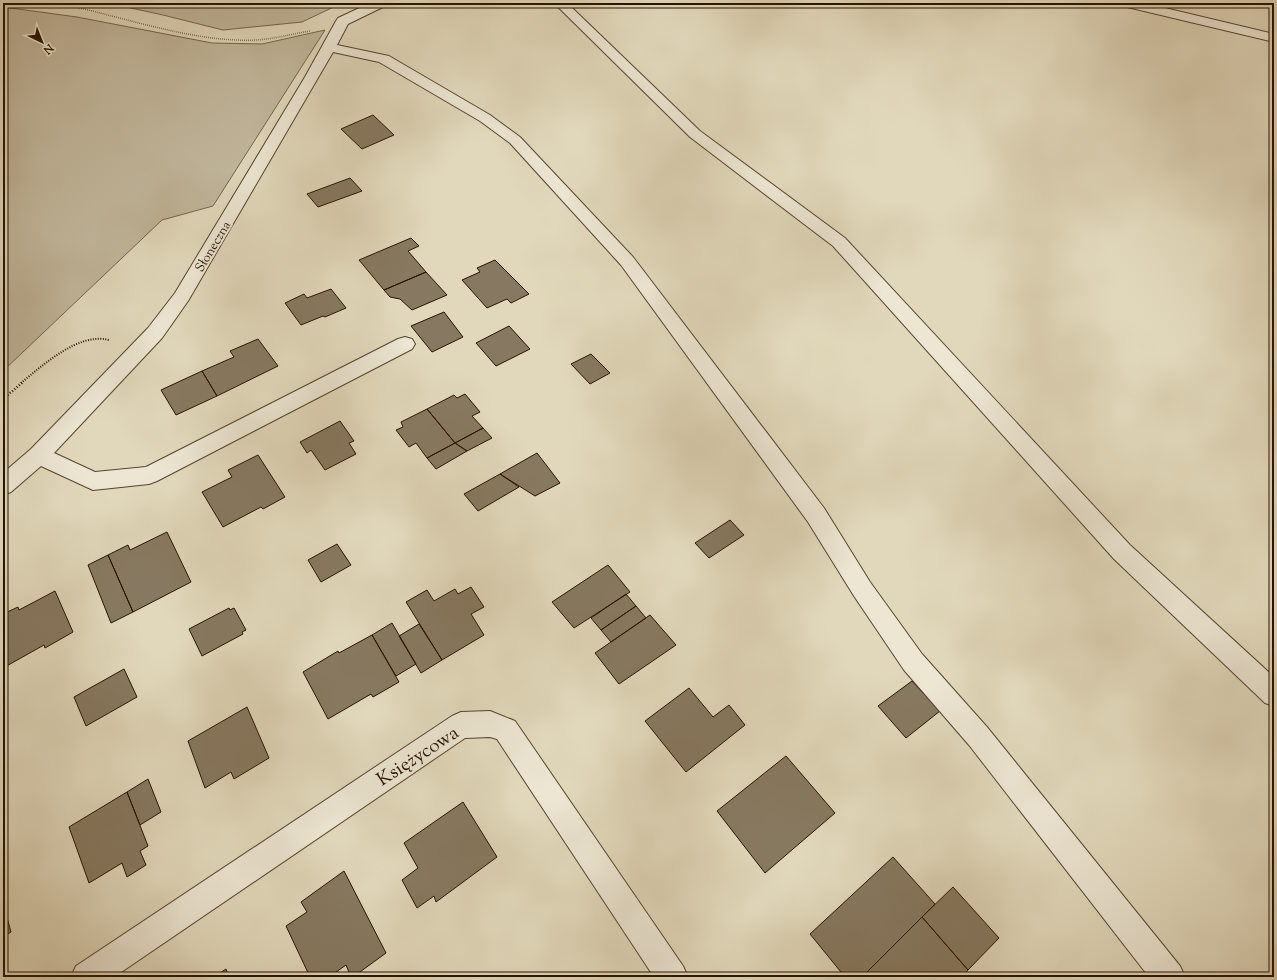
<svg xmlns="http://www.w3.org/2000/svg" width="1277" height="980" font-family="'Sorts Mill Goudy',serif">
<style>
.green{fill:#c1b69b;stroke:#74644e}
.building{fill:#877961;stroke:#261200}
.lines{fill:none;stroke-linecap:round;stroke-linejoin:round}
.minor-casing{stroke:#55442f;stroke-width:2}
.path-far2{stroke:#261200;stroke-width:1.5;stroke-dasharray:0.5 1.5;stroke-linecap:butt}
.path-far1{stroke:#261200;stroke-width:2;stroke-dasharray:1 1.5;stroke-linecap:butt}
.path{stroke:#261200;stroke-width:2.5;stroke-dasharray:1 2;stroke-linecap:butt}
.minor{fill:#ece6d3;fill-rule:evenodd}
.labels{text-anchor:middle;stroke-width:4;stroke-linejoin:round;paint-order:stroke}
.far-street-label{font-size:13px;fill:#261200;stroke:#ece6d3}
.near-street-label{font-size:19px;fill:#261200;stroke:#ece6d3}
</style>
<rect width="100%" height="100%" fill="#e1d8bb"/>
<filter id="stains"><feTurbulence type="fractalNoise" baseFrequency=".005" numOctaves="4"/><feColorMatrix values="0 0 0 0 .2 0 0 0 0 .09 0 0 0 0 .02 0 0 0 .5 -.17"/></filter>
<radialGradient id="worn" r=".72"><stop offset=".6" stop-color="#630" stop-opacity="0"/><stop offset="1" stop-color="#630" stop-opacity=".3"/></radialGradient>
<path class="green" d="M108,3H342L302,22L223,30L163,15Z
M3,7L77,17L212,43L262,44L325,30L213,206L162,220L3,371Z"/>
<path class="building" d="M373,115L394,135L362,149L341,129Z
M350,178L362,191L318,207L307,194Z
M411,238L419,246L408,251L426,272L384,290L359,260Z
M495,260L529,294L511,303L507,299L487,308L462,280L480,272L477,268Z
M426,272L447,295L412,310L400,299L390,297L384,290Z
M331,289L346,308L325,317L323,316L301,325L285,303L304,294L307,298Z
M444,312L463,337L432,352L411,326Z
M509,326L530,349L496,366L476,343Z
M258,339L278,366L217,396L202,371L234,357L230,351Z
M591,354L610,373L590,384L571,364Z
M202,371L217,396L176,415L161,390Z
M465,394L480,412L472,416L483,428L455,443L427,409L454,395L457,398Z
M427,409L455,443L427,458L416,443L409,447L396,430L403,427L401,422Z
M340,421L354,441L349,443L356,454L325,470L311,450L307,453L300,442Z
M483,428L492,438L467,451L455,443Z
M455,443L467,451L436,469L427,458Z
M537,453L560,483L535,496L500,474Z
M258,455L285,497L263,509L261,507L223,527L202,492L232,477L228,470Z
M500,474L519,487L478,511L464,494Z
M730,520L744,535L709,558L695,543Z
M167,532L191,582L133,612L108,555L128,545L130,550Z
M337,544L351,565L321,582L308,560Z
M108,555L133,612L111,623L88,565Z
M608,565L630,592L574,628L552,602Z
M471,587L484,607L471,614L484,635L442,660L406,602L427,590L434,601L455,589L458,594Z
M55,591L73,632L45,648L44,645L3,668V614L18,607L19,610Z
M626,594L636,606L601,630L591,618Z
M636,606L646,618L611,642L601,630Z
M229,608L230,610L234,608L246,630L242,632L243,634L202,656L189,629Z
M650,615L676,645L619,684L595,653Z
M392,623L416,664L396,676L372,635Z
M419,624L442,660L421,673L399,636Z
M372,635L399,682L373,697L371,694L328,719L303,672L338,651L339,653Z
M124,669L137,697L86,726L74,697Z
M912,681L940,711L906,738L878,706Z
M689,688L713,717L729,705L745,725L686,772L645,721Z
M247,707L269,758L234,779L231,772L205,788L188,741Z
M786,756L835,813L765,873L717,811Z
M148,779L161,812L140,825L127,792Z
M127,792L148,846L140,851L146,865L127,877L122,863L89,883L69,827Z
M463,802L497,857L436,902L434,896L417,908L402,880L418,868L404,843Z
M893,857L935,904L862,977H845L810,934Z
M344,871L386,953L353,977H351L346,965L329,977H310L286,926L307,912L301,902Z
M953,887L999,938L968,970L922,917Z
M3,903L11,932L3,937Z
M922,917L968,970L962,977H862Z
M226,969L229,977H214Z"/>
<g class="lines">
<defs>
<path id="minor" d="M370,3H386L385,6L348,24L337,45L389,56L490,115L520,137L633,257L824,508L870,582L922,654L987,727L1180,966L1185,977H1149L969,745L904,670L854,596L808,522L621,265L510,143L480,121L379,62L333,52L188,301L162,338L54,453L95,472L146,467L398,339L405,337L412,339L415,344L412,349L157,481L149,484L93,490L41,466L11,492L3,495V473L31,449L148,328L175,293L305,77L336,21L338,18Z
M554,3H567L700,131L845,238L1130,545L1274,677V706L1265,703L1114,559L833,246L690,137Z
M1122,3H1144L1274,34V42L1123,6Z
M490,711L515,721L683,966L688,977H654L497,739L490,737L465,738L114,977H71L76,966L452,716L461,712Z"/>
</defs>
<use href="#minor" class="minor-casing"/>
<path class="path-far2" d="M56,3C120,15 191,43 256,40C274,39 292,34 310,31"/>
<path class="path-far1" d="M21,383C43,365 79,332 109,340"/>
<path class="path" d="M3,399L23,382"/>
<use href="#minor" class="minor"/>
</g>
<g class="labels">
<g class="far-street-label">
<text transform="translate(212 246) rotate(-59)" y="5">Słoneczna</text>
</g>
<g class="near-street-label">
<text transform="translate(417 755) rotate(-33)" y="7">Księżycowa</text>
</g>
</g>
<rect width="1277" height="980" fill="none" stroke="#e1d8bb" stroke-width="16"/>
<rect x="4" y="4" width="1269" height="972" fill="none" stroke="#261200" stroke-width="2"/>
<rect x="8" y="8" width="1261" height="964" fill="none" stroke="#261200"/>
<g transform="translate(42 42) rotate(137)" stroke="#ece6d3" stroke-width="3" paint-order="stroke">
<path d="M0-3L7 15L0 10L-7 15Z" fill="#261200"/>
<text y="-6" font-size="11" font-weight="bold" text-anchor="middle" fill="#261200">N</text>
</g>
<rect width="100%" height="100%" filter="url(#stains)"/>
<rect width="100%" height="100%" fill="url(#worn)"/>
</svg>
